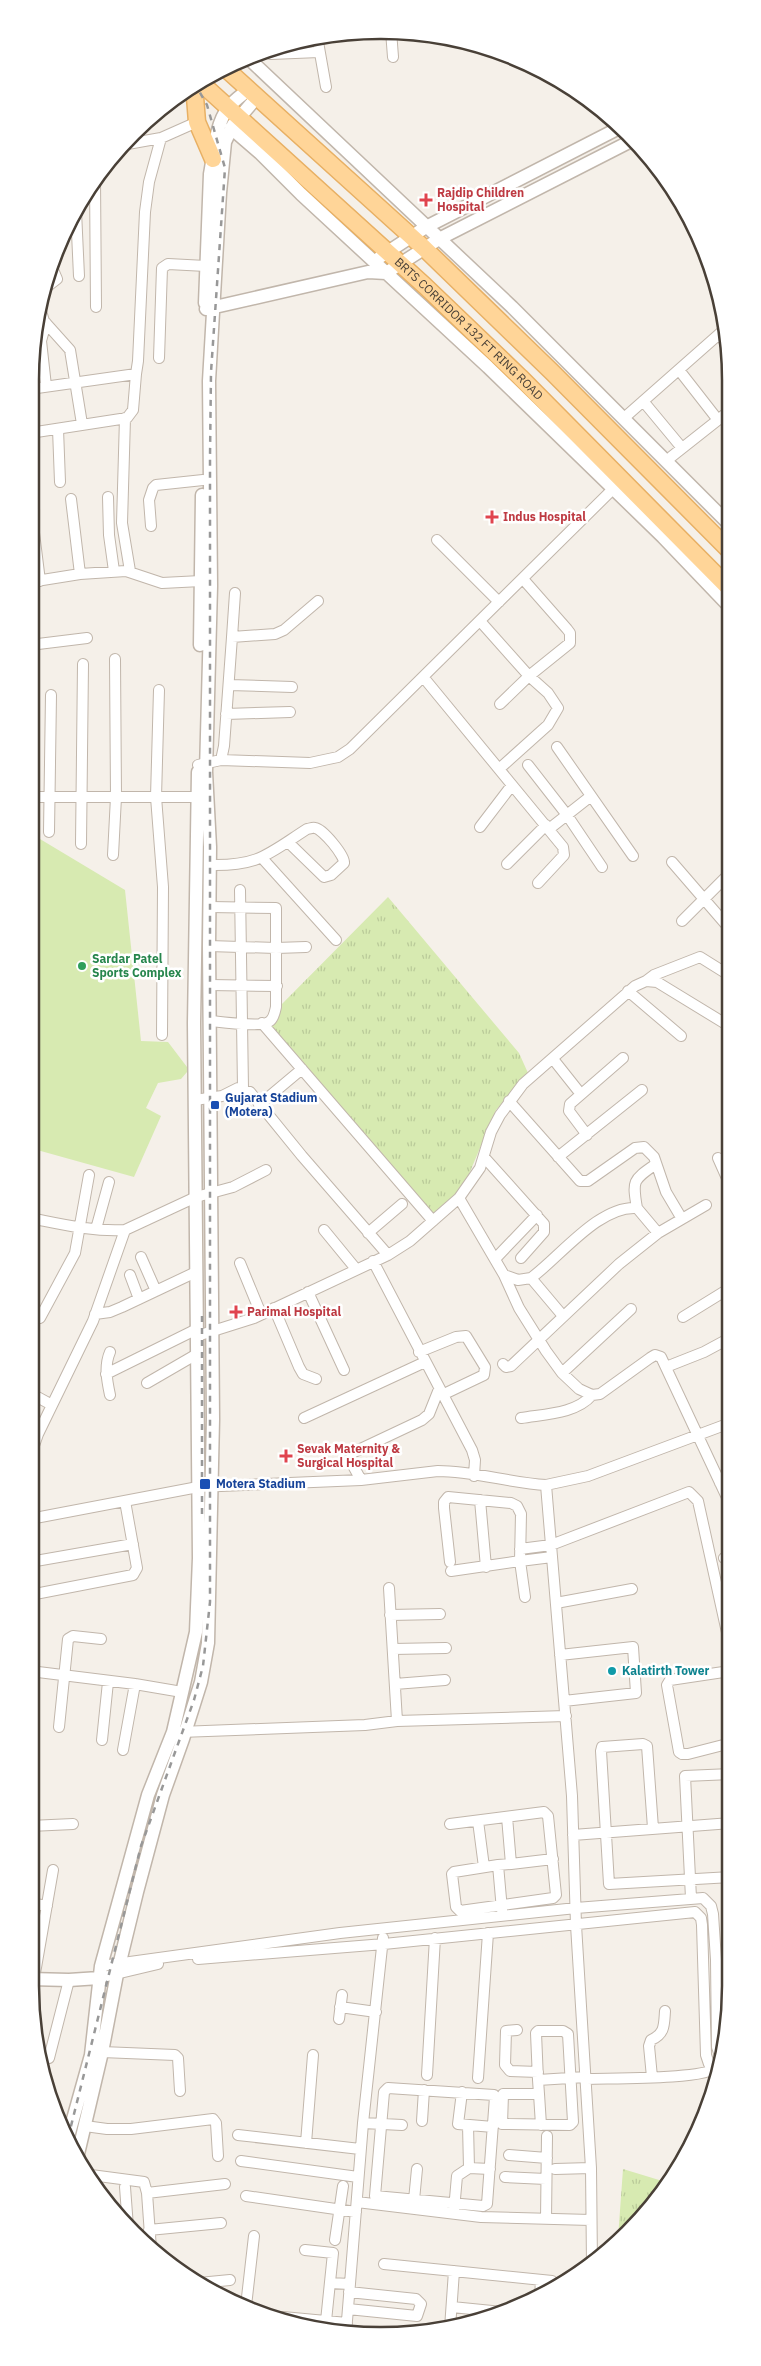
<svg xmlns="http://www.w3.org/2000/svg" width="761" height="2366" font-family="'IBM Plex Sans',sans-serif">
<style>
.grass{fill:url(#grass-tufts)}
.garden{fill:#d7eab1}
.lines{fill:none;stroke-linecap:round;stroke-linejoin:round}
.minor-casing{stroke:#c1b6ab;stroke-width:12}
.tertiary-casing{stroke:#c1b6ab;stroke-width:15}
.primary-casing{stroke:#e8b064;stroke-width:19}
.minor{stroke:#fff;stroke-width:10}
.tertiary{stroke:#fff;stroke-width:12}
.primary{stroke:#ffd598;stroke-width:16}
.rail{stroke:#989898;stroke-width:2.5;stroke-dasharray:6 6;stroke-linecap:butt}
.health-dot{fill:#e0444e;stroke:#fff;stroke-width:2}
.leisure-dot{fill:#2e9e5b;stroke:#fff;stroke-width:2}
.transit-dot{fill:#1a4fb4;stroke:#fff;stroke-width:2}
.culture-dot{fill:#0f9aa8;stroke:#fff;stroke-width:2}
.labels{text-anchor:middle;stroke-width:5;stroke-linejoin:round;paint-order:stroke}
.health-label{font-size:12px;font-weight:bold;fill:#be3a42;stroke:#fff;text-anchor:start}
.street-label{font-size:12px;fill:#494037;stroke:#fff}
.leisure-label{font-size:12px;font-weight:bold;fill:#27864d;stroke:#fff;text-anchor:start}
.transit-label{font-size:12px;font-weight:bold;fill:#164399;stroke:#fff;text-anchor:start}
.culture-label{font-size:12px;font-weight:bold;fill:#0d838f;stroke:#fff;text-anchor:start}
.rim{fill:none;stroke:#494037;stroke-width:2.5}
</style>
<defs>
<pattern id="grass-tufts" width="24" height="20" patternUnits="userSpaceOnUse" patternTransform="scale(1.25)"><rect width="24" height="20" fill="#d7eab1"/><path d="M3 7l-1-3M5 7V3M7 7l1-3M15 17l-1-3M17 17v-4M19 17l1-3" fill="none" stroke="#baca99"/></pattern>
</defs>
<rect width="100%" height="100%" fill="#f5f0e9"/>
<path class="grass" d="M388,897L519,1053L528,1073L496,1110L464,1186L431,1216L264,1029L278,1008Z
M623,2169L669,2183L618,2238Z"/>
<path class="garden" d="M30,833L125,890L141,1041L168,1042L187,1067V1072L181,1079L158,1083L146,1108L161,1116L134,1177L30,1148Z"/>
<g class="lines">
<defs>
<path id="minor" d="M391,31L393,57
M330,35L364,33
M317,36L326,87
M270,50L271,54L319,52
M122,145L161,138
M95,179L96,307
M76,211L79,276
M44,289L57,279L51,265
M39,305L44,321L70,350L82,424
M719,334L728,346
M159,358L162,268L168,264L206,266
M679,370L718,420
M46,386L41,341L46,323
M30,389L136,374L138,361L145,212L149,182L161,138L197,122
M643,401L682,448
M125,418L122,523L130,571
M624,418L726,328
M58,429L60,482
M30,433L127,418L133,410L136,374
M671,457L728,412
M108,497L109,535L114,571
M71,499L80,574
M30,501L40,581
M151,526L149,500L153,488L156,485L203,480
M437,540L499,602
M30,582L80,574L126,571L162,583L201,581
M235,593L232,637L275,634L284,630L318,601
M480,621L529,676L548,693L558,708L548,725L499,769
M30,645L87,638
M424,678L563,847L564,855L538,883
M229,685L292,687
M159,690L156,797L163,887L162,1035
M500,704L529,676L570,643V633L567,629L523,579
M226,714L290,712
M557,747L633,856
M221,760L310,763L338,757L350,749L617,485
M198,765L221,760L224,746L232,637
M528,765L567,815L602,867
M30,797H204
M480,827L512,785
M549,829L591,796
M49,832L51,695
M81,844L83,664
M113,855L116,797L115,659
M262,858L336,940
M672,862L729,928
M507,864L546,825
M211,865C259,866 268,854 307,829C309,829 313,827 315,828C323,829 345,856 344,863L331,875L324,877L288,842
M240,890L243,1088
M210,907L276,908V1007C275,1011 274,1018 270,1021C263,1028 222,1022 211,1021
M682,921L729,874
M209,946L276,948L306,947
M646,981L654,975L700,957L724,972
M210,985L277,986
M628,991L681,1036
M262,1023L433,1221
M729,1026L657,982L646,981L635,986L523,1084L500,1115L491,1132L480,1168L459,1198L504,1275L519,1308L546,1351L562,1373L579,1389L592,1395L600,1394L650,1358L655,1355L661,1357L730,1504
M553,1059L580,1093
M195,1100L222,1096L238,1088L250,1092L302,1156L388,1255
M509,1101L580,1181H588L635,1148L644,1147L654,1157L666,1192L682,1219
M259,1105L302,1069
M587,1135L569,1111L570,1104L623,1058
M484,1157L544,1224V1232L521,1258
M558,1157L642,1090
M718,1158L730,1185
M637,1208C632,1180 633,1180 656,1164
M30,1218C61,1224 93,1232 125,1230
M96,1229L109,1182
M324,1230L356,1269
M368,1233L402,1204
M141,1257L156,1291
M495,1259L537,1215
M373,1261L472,1450L475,1460L474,1476
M240,1263L261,1314
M130,1275L139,1299
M504,1275L518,1280L531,1278C560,1257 599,1205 637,1208L658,1233
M531,1278L563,1316
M308,1292L344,1370
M274,1308L299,1367L303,1374L316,1379
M95,1314L110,1312L122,1307L196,1272
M683,1317L730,1288
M40,1318L75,1253L89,1175
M197,1336L254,1318L388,1255L410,1241L459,1198
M419,1352L456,1337L466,1336L485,1367L484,1375L442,1395
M503,1364L506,1367L511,1366L619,1264L658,1233L706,1205
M666,1367L704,1352L730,1338
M562,1373L631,1309
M106,1374L197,1329
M147,1383L197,1354
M30,1393L52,1405
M110,1395C107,1381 104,1366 110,1352
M304,1418L425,1362
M521,1418C544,1414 576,1414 592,1395
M30,1457L38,1434L93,1321L125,1230L196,1197L233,1187L266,1170
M361,1480L351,1462L352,1453L422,1420L429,1414L439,1389
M720,1483L730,1478
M546,1485L588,1476L730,1423
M480,1500L486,1567
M30,1519L198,1487L361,1480L438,1471C474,1471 510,1483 546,1485L572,1796L576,1925L591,2168L592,2265
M520,1549L551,1545L689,1492L698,1501L730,1646
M724,1558L730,1556
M30,1562L133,1544
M450,1562L444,1508V1502L448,1497L511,1503L517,1506L521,1514L520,1561L451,1571
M389,1588L397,1721
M30,1595L133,1575L137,1568L125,1501
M525,1597L520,1561L552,1557
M556,1603L632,1589
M390,1615L440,1614
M393,1649L446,1648
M560,1655L633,1647L636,1693L564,1701
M30,1671L135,1684L182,1692
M730,1671L670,1680L667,1685L679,1752L682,1754H688L731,1743
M395,1684L445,1680
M59,1727L68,1639L73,1636L101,1639
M180,1732L365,1725L397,1721L566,1716
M102,1740L108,1682
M123,1750L135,1684
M478,1821L484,1867
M450,1824L544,1812L548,1816L556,1895L553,1898L460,1911L456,1907L452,1874L454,1872L498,1865
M30,1826L73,1824
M653,1828L647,1746L643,1744L602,1747L601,1751L609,1884L731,1877
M573,1835L731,1823
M511,1864L553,1859
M691,1898L685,1776L731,1774
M30,1903L47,1906
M502,1910L498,1865L511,1864L507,1817
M30,1943L40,1944
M198,1959L384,1944L695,1912L701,1918L702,1925L706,2055L709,2064L718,2074
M101,1966L340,1933L576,1908L703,1898L711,1906L713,1914L716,1960L717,2047L722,2061
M99,1978L158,1964
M34,1979L53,1870
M340,2007L376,2012
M339,2019L342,1995
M517,2030L506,2031L505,2065L510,2071L538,2072
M102,2052L175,2055L178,2058L180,2091
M49,2058L69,1980
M427,2075L435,1938
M652,2077L649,2046L651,2040C665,2034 664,2025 665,2011
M478,2078L488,1933
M587,2079C609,2078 705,2080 718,2067
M538,2080L539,2094H503L502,2124L570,2125L573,2122L568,2034L563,2031H538L536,2033L538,2080C554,2079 570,2078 586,2077
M388,2088L494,2095L495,2097L487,2204L483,2206L375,2196L384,2092Z
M462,2092L458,2124L493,2127
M539,2094L541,2125
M422,2121L424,2090
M363,2123L402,2125
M85,2126L107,2129H131L213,2119L216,2123L218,2156
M238,2135L360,2149
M306,2143L313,2055
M509,2155L547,2158
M241,2161L358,2177
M469,2168L490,2169
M555,2169L591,2168
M91,2175L144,2182L147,2193L151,2249
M505,2177L546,2179
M125,2187L128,2227
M147,2193L225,2184
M246,2196L356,2212
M414,2200L417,2169
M357,2202L481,2217L591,2220
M454,2210L457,2176L469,2168L468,2125
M546,2219L547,2136
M149,2230L221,2223
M335,2240L343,2186
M305,2250L333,2253L326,2321
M384,2264L552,2281
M199,2283L230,2280
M330,2283L350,2284
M540,2297L541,2280
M246,2306L254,2236
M452,2307L502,2312
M348,2309L417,2316L421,2304L416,2299L349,2292
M283,2317L347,2323
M450,2328L454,2271
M346,2333L363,2123L383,1938"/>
<path id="tertiary" d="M247,57L512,307L728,523
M231,128L260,153L301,194L488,367L663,537L728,605
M380,257L426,227L621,127
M205,303L210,174C214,154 215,125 228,108C233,101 242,95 249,89
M206,309L368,272L386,273L439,239L633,140
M200,645L202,495
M30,1979L69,1980L99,1978
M68,2137L91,2055L101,1966L148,1795L173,1732L196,1632L199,1558L194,1023L198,772
M78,2154L102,2052L117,1974L137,1892L163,1795L183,1739L201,1682L208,1643L213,1419L209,946L210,847L206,772L211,586L209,381L220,193L225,142L233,125L257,97"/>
<g id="primary">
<path d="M225,68L424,248L552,372L728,549"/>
<path id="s1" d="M200,82L425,286L520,377L728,587"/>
<path d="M194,84L197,122L213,159"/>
</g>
</defs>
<use href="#minor" class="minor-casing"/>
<use href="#tertiary" class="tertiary-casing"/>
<use href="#primary" class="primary-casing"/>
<use href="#minor" class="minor"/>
<use href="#tertiary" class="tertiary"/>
<use href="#primary" class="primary"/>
<path class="rail" d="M202,1514V1314
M68,2138L141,1846L194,1700L203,1666L210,1602V457L211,372L225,168L207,105L195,84"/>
</g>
<g class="health-dot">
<path d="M423.5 192.5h5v5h5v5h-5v5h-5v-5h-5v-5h5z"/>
<path d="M489.5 509.5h5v5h5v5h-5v5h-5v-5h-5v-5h5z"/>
<path d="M233.5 1304.5h5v5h5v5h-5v5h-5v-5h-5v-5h5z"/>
<path d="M283.5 1448.5h5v5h5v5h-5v5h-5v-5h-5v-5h5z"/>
</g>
<circle class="leisure-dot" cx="82" cy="966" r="5"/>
<g class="transit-dot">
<rect x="210" y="1100" width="10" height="10" rx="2.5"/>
<rect x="199" y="1478" width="12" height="12" rx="2.5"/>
</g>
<circle class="culture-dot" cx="612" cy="1671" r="5"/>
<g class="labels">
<g class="health-label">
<text x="437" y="197">Rajdip Children<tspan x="437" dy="14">Hospital</tspan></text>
<text x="503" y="521">Indus Hospital</text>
<text x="247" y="1316">Parimal Hospital</text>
<text x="297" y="1453">Sevak Maternity &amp;<tspan x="297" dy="14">Surgical Hospital</tspan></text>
</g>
<g class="street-label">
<text dy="4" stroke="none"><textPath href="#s1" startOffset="365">BRTS CORRIDOR 132 FT RING ROAD</textPath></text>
</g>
<g class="leisure-label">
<text x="92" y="963">Sardar Patel<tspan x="92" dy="14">Sports Complex</tspan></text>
</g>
<g class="transit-label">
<text x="225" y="1102">Gujarat Stadium<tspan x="225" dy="14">(Motera)</tspan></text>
<text x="216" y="1488">Motera Stadium</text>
</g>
<g class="culture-label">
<text x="622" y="1675">Kalatirth Tower</text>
</g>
</g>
<path d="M0 0H761V2366H0ZM380 39H381A341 341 0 0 1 722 380V1986A341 341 0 0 1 381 2327H380A341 341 0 0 1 39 1986V380A341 341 0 0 1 380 39Z" fill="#fff" fill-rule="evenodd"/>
<path class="rim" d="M380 39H381A341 341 0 0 1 722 380V1986A341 341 0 0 1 381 2327H380A341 341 0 0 1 39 1986V380A341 341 0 0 1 380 39Z"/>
</svg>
